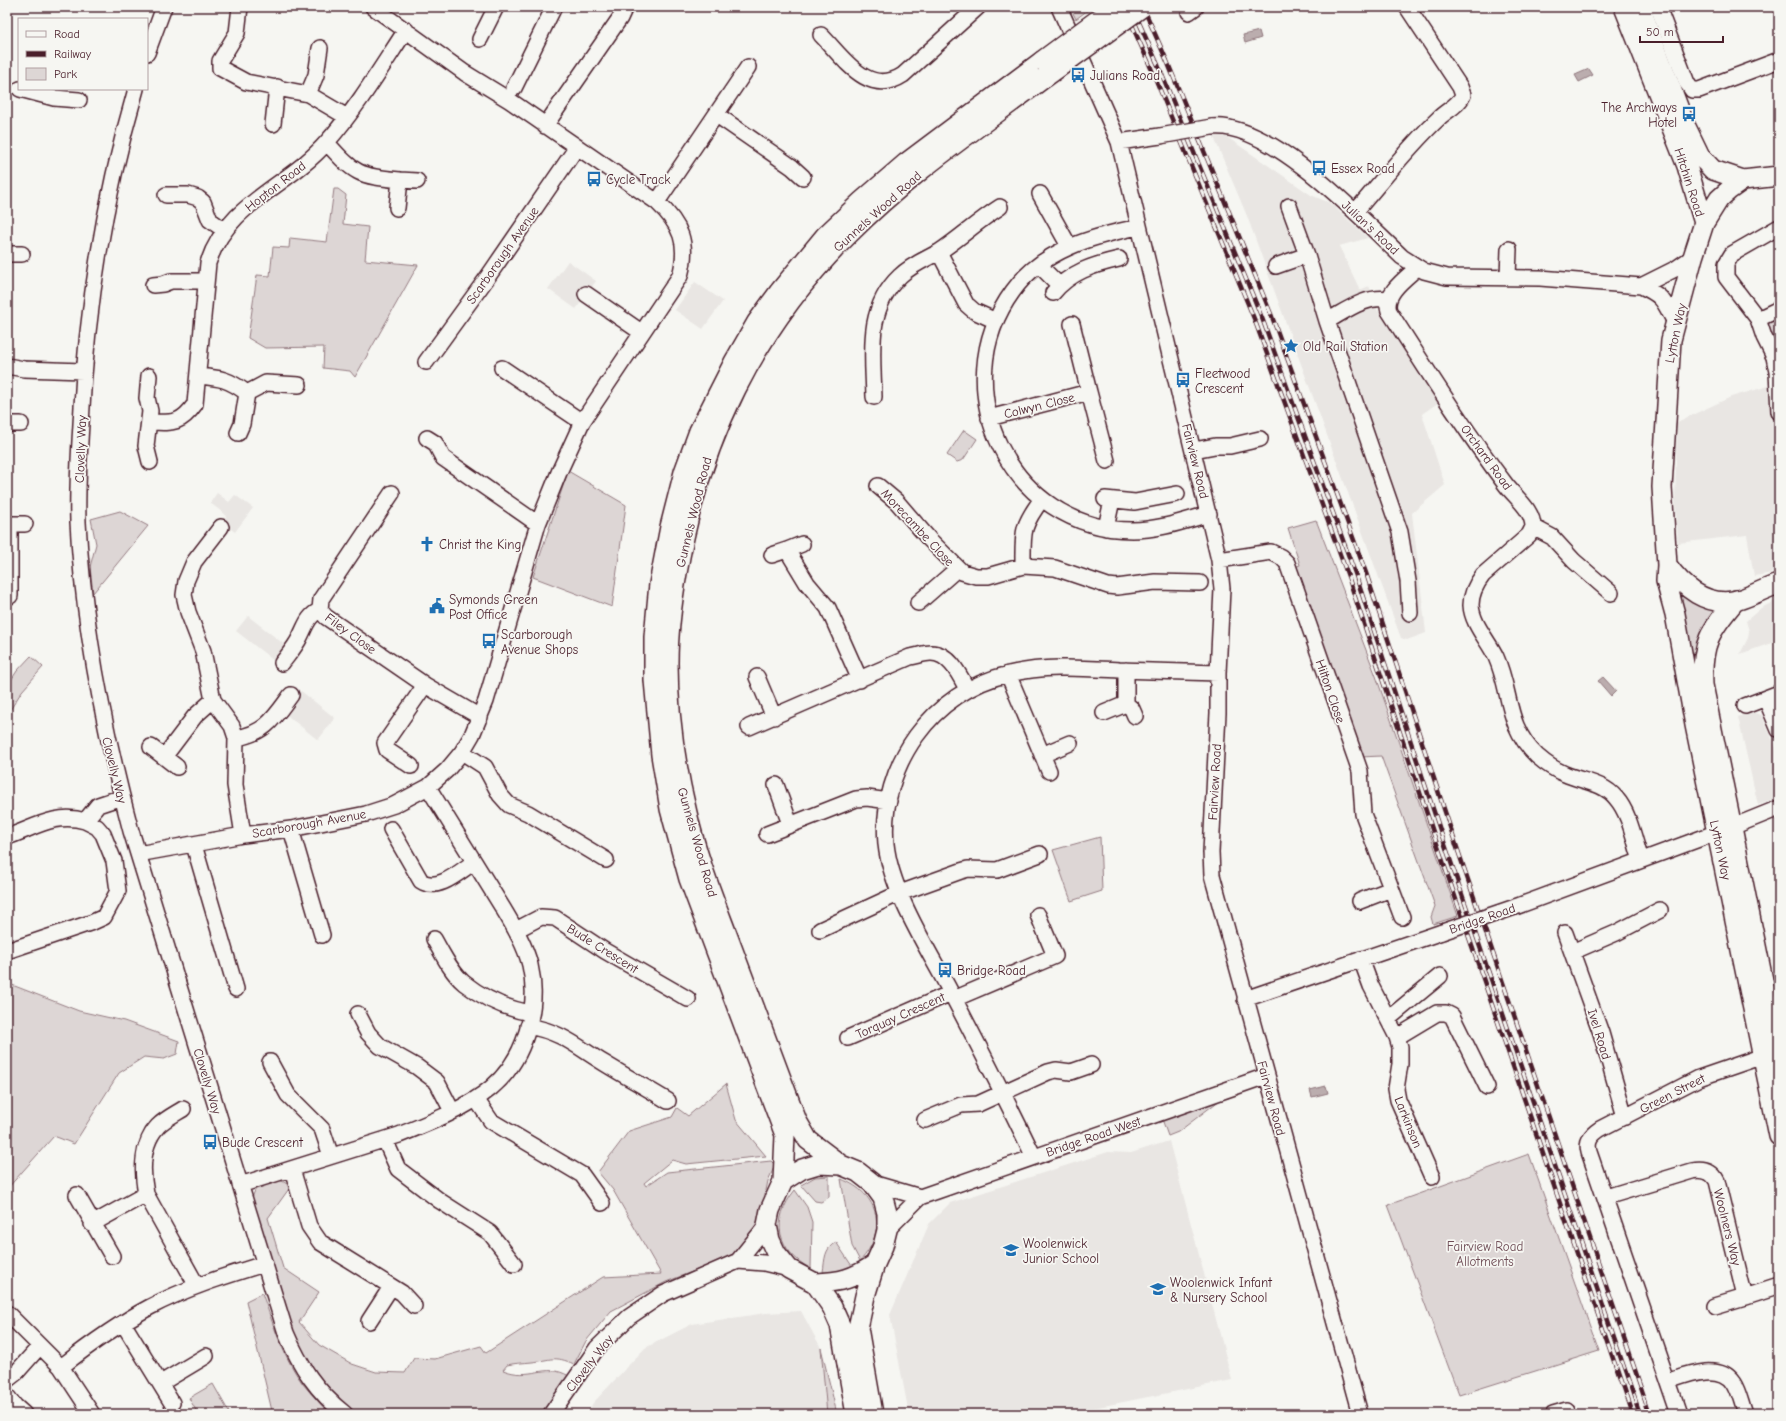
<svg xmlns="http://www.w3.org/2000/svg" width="1786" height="1421" font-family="'Comic Neue',sans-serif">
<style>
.built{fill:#e9e6e3}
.green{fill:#ddd6d5;stroke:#947a80}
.water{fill:#bbadae;stroke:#8e747a}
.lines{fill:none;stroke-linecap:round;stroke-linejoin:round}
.minor-casing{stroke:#4a1f2b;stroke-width:18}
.major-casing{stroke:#4a1f2b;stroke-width:22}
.minor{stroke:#f6f6f2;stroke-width:15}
.major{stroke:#f6f6f2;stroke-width:19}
.rail-casing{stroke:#4a1f2b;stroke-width:4.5}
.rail{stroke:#f6f6f2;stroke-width:3;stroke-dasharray:9;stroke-linecap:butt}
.minor-bridge-casing{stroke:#4a1f2b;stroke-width:18;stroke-linecap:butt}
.major-bridge-casing{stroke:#4a1f2b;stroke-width:22;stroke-linecap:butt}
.minor-bridge{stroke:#f6f6f2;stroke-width:15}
.major-bridge{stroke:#f6f6f2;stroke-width:19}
.labels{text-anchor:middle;stroke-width:3.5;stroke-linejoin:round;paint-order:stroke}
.poi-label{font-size:13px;fill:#4a1f2b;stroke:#f6f6f2;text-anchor:start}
.street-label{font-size:13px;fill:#4a1f2b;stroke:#f6f6f2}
.park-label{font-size:13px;fill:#6f4d56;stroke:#f6f6f2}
</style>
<rect width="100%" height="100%" fill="#f6f6f2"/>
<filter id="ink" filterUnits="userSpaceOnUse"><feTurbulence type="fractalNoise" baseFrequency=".025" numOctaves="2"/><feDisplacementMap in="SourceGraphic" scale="8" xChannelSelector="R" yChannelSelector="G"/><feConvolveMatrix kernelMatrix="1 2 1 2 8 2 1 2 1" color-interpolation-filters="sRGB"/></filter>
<g filter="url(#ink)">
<path class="built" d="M1213,135H1224L1311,195L1330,203L1368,238L1339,246L1360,290L1369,286L1378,311L1382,313L1439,402L1422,414L1445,485L1412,513L1426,633L1407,640L1401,638L1247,216Z
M568,261L596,281L576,309L548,289Z
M695,282L723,301L703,329L675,310Z
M1772,385L1771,403L1779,442V572L1754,576L1747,535L1678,543L1675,500L1677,422L1731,397Z
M217,493L229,502L235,495L253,508L235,532L222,523L226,518L225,514L210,503Z
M1779,599V645L1777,641L1740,654L1748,638L1749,631L1746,621L1761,608Z
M248,616L285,645L273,660L236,631Z
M301,691L335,718L318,740L284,713Z
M1751,712L1762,715L1779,755V798L1758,805L1738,717Z
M1169,1141L1232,1380L1064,1414H909L890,1315L929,1224L950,1203L1108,1152L1131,1153Z
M801,1311L821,1348L827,1414H587L593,1403L645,1348L692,1324L766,1313Z"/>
<path class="green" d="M1070,7H1092L1076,19Z
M334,189H338L346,195L343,224L368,227L365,260L418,265L355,377L350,371L323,368L324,347L265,348L248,338L257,275L270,276L273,247L289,248L290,238L327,242Z
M1779,313V357L1766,323Z
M964,430L977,439L963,460L957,462L947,455Z
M568,471L626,505L612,607L533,577Z
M120,511L148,526L93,593L90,567L96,544L91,519Z
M1316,520L1376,676L1458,916L1433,924L1431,917L1435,906L1381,756L1361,757L1295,567L1300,565L1288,528Z
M1676,587L1721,606L1696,676Z
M31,656L43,667L22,691L7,715V686L17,671Z
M1100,837L1102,891L1071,901L1053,850Z
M7,983L79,1011L124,1021L179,1041L177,1054L164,1059L144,1057L119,1073L74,1144L54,1136L7,1189Z
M726,1084L736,1120L766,1156L686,1164L672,1160L644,1183L646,1186L667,1172L771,1161L775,1165L768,1181L761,1214L750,1236L730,1257L666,1282L611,1311L586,1341L574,1364C554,1355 551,1360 532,1362C523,1363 515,1363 507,1365L503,1370C531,1381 545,1362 569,1376L544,1414H354L314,1373L298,1346L251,1200L256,1188L280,1180L291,1186L268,1218L283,1268L319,1292L299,1322L319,1345L352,1364L376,1372L405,1373L414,1358L435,1359L481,1346L486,1353L603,1277L661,1274L613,1190L598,1172L629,1131L672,1117L677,1108L688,1116Z
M1224,1097L1178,1132L1168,1136L1162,1119Z
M1529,1154L1599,1351L1459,1395L1388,1205Z
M829,1176V1197L821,1202L815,1201L801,1185L815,1177Z
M841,1179C880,1194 888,1231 860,1261L852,1246Z
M795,1190L807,1207L812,1222L811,1269C777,1250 770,1221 795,1190Z
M836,1242L852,1266L837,1272H823C825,1259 824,1249 836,1242Z
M262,1293C273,1324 283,1357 303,1384C311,1394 321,1404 329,1414H268L272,1411L246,1301Z
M821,1348L837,1414H827Z
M213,1384L230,1414H198L189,1398Z"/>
<path class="water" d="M1259,31L1261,38L1245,43L1243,35Z
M1589,69L1593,75L1579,82L1575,75Z
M1603,677L1616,691L1611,696L1598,681Z
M1326,1086L1328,1093L1312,1097L1310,1090Z"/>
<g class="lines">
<defs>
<path id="minor" d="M240,7L237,33L220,61V68L246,82L308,94L347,117
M1059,7L1119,142L1219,560L1222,589L1218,673V713L1211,852L1212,875L1360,1414
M1658,7L1687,83L1692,90H1699L1779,60
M1189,12L1196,7
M821,35C843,57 868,98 903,75L978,7
M480,39L496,7
M147,53L164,7
M514,88L554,7
M20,89L54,98L79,100
M136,89C104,199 86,310 81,424C79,456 77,489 78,522C83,627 104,730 131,831L286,1333C300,1366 316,1391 345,1414
M308,94L316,75L320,48
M717,115L792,167L803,177
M273,124L277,87
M545,126L620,18L625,7
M1212,127C1270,121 1361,218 1402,257L1424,271L1447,277L1540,278L1641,286C1665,297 1663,301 1675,322
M1119,142L1160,136
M327,143C355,174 358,176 400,180L397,208
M400,180L417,181
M1040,194L1069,246
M166,195H188L198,198L203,202L210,220L224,230
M657,202L748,67
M1289,206L1307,255L1327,321C1347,310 1365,296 1388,299
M1355,212C1382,181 1408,147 1439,118C1446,111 1459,105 1463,95L1460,87L1407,7
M1139,227C1093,236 1042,250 1013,291C942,388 1011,530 1132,530C1159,530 1184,521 1209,514
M1779,227L1732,254L1726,264V277L1758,319L1764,337L1774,357L1777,372L1779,412
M7,254H22
M1039,265L1059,285
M1276,266L1307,255
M1417,268C1406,278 1383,294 1389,311C1427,370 1464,429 1506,485C1516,498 1533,510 1533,527L1552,537L1574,561L1611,593
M1508,277L1509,249
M153,285L163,284L171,281H205
M1641,286L1677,268L1693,257
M1053,293C1070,272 1093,265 1119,259
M586,294L641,332
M1758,319L1779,309
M996,321L974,311L966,304L939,252C960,238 978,221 1000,207
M1327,321L1400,532L1408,581L1410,613
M426,362L487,278L577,147
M7,366L24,369L83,371
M502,368L582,422
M149,376L147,398L150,411L146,446L150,462
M198,376C221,378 228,379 247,393L242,424L238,433
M1089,392L1107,461
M247,393L266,383L299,385
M874,397C873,354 865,309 900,276C911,265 926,259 939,252
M989,418L1089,392L1072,324
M149,422C173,423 181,424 195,404L208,263C228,202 288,187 327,142C357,108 381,68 406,30
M7,424H21
M427,438L435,443L443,458L538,524
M1194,450L1215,446H1230L1260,439
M878,486L897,502L929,539L962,572L976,576H988L1023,566
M392,493L321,599L320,610L326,617L425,685L480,717
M1042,499C1021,527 1023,532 1023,566L1055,568L1108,586L1117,587L1155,582L1200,583
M1105,499L1135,502L1177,494
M7,524H25
M10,524V596
M221,527L194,562L186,581L184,595L188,612L203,651L213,700L232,726L236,738L235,785L243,835
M1533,527L1529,535L1483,575C1476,584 1471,594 1471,605C1472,624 1488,640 1496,657C1512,693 1505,725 1537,756C1545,763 1555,770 1565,774C1583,782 1603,782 1616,798C1630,814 1634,840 1641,860
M1106,528L1112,500
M787,550L802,544
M772,555L787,550L807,583L828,608L860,680
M1219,560L1271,552L1281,557L1287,563L1360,771L1363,814L1402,917
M918,603L957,569
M282,663C288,655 296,646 300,637C306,625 308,616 320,610
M1008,674L1049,771
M757,677L774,717
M1766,699L1779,730
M1126,704L1132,709L1135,716
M1745,706L1779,693
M1104,713L1126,704V670
M749,727L910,657C917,656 924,653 931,653C950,653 960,676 967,689
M236,738C266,733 274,718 291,695
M151,747L177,767
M462,752L485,767L500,795L509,805L528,813L606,860
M1042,755L1070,743
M164,757L195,716L213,700
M411,766L387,750L385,743L425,685
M776,785L790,824
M1732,827L1779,808
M291,829L322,935
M391,829L421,881C438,892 459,872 474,862
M767,834L856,799L867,798L889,801
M7,837C34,828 56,812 85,821L98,805L122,797
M194,845L236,989
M138,854L243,835L291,829L366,814L394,805L428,787L447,770L462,752L472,735L486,701L538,524L560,470L582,422L680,276C689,243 681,225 657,202L509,100L465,73L373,7
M1360,901L1391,889
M1515,907L1718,832
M516,930L541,917L555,918L605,951L688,999
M820,930L900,893L961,871L968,869L997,870L1040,854
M1565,933L1601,1033L1625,1117
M434,939C442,953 451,972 464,983C483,998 507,1009 531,1013
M7,951L93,922L104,917L118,891L114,861L103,834L97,827L85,821
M1572,952L1616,933L1660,910
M1361,959L1371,986L1397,1037L1400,1047V1064L1396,1089L1398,1100L1432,1177
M954,999L1055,956L1038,915
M1245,999L1442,932
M358,1014L368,1033L380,1046L417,1067L437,1082L452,1111
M1388,1019L1440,976
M528,1026C562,1032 576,1046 604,1063C625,1076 647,1088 668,1101
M1397,1037L1437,1013H1446L1452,1016L1487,1087
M848,1038L951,993
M270,1062L288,1095L322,1129L331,1156
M476,1099L491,1121L582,1175L602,1203
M183,1109C175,1114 165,1119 158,1126C141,1144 142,1173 146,1194L197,1286
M925,1120L961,1105L978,1104L1048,1072L1056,1070L1071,1072L1091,1065
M385,1140L398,1169L440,1201L490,1233L514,1264
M1034,1157C1007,1101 979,1046 950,991C928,949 891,892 886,844C879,765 933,691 1009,674C1045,665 1082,668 1119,670C1152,671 1185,672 1218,673
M292,1169L309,1226L320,1242L402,1293L414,1306
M872,1183L920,1197
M240,1185L399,1135C429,1123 467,1108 491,1088C525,1060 540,1007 530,965C525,945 514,927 504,910L428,787
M77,1195L112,1256
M1606,1197L1692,1171C1703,1169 1712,1171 1717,1181L1745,1297L1776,1287
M92,1224L146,1194
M887,1230L920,1197L1266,1076
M738,1261L767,1225
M1715,1306L1745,1297
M7,1313L61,1367L92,1414
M369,1321L391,1287
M123,1323L172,1403
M61,1367C89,1345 118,1324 150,1307C186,1288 225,1276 264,1264
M7,1380L16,1373L40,1346
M1668,1381C1686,1375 1719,1361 1733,1382C1739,1391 1741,1404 1745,1414
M161,1383L206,1356
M7,1396L15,1406L24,1414
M551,1414L597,1348L629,1317L663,1294L738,1261L764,1263L789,1269
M1553,1414L1567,1410
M1679,1414L1589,1152C1586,1141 1591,1135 1600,1129L1699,1078L1763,1056"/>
<path id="major" d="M1624,7L1687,166L1704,223
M1640,7L1685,125L1700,156L1713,170L1743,180
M1779,176L1743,180L1729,190L1719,199L1704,223L1693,257L1671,340L1662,487L1667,565L1666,581L1675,614L1695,725L1779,1136
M1667,565C1683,587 1707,608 1738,600C1752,596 1765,588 1779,584
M1736,600C1710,630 1701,644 1703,685L1779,1059
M841,1165L808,1140L797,1121C775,1062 753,1004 731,945C715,902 697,858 687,813C675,764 668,713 668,663C668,633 672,602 677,573C700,440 754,328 850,233C908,174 978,128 1044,78
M783,1181L785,1135L689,879L670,809L661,755L654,680V637L659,584L670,527L684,472L699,431L734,362L757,322L779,292L825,236L862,201L906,163L1042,61
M815,1283C841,1282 853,1279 875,1264
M856,1414L840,1325L832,1307L815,1283L789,1269L776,1253L770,1240L767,1225L770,1210L783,1181L802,1169L818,1164L841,1165L858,1172L872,1183L883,1198L887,1213V1230L883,1246L875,1264L865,1296L858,1328L873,1414"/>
</defs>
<use href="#minor" class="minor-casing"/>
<use href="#major" class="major-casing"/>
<use href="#minor" class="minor"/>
<use href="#major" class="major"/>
<defs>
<path id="rail" d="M1124,7L1151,68L1255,321L1349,579L1435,838L1632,1414
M1132,7L1158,65L1262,318L1356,576L1442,836L1640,1414
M1143,7L1167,61L1271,314L1366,573L1452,833L1650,1414"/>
</defs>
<use href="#rail" class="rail-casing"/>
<use href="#rail" class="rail"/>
<defs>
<path id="minor-bridge" d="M1160,136L1212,127
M1442,932L1515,907"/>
<path id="major-bridge" d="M1042,61L1115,7
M1044,78L1142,7"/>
</defs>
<use href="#minor-bridge" class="minor-bridge-casing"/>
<use href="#major-bridge" class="major-bridge-casing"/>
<use href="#minor-bridge" class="minor-bridge"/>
<use href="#major-bridge" class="major-bridge"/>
</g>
</g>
<defs>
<symbol id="bus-bare" viewBox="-9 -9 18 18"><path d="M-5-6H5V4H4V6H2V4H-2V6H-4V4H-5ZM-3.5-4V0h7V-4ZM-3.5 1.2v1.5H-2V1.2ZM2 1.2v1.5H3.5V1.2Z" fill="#1f6fb2" stroke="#f6f6f2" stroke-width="2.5" paint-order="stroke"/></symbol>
<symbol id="sight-bare" viewBox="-9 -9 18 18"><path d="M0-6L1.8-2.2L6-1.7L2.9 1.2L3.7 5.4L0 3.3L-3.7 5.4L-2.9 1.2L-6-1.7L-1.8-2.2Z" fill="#1f6fb2" stroke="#f6f6f2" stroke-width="2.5" paint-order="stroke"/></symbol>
<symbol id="church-bare" viewBox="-9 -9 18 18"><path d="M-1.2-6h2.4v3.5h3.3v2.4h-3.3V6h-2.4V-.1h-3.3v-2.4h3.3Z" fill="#1f6fb2" stroke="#f6f6f2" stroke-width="2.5" paint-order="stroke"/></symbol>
<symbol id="civic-bare" viewBox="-9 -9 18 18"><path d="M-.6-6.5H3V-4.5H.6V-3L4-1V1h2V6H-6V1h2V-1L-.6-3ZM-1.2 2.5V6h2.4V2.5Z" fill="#1f6fb2" stroke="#f6f6f2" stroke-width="2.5" paint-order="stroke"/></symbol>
<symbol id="school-bare" viewBox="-9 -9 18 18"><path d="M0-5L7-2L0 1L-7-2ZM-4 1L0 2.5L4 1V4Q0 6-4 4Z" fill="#1f6fb2" stroke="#f6f6f2" stroke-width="2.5" paint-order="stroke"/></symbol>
</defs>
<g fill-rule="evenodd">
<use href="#bus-bare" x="1067" y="64" width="22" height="22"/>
<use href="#bus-bare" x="1678" y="103" width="22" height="22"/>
<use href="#bus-bare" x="1308" y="157" width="22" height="22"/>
<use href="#bus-bare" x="583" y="168" width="22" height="22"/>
<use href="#sight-bare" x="1280" y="335" width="22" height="22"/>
<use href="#bus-bare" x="1172" y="369" width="22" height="22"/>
<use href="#church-bare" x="416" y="533" width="22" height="22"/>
<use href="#civic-bare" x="426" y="595" width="22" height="22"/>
<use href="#bus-bare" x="478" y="630" width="22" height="22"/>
<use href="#bus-bare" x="934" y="959" width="22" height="22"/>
<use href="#bus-bare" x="199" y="1131" width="22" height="22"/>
<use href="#school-bare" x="1000" y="1239" width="22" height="22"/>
<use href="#school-bare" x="1147" y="1278" width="22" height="22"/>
</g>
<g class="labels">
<g class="poi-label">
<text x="1090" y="80">Julians Road</text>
<text x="1677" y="112" text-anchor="end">The Archways<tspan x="1677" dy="15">Hotel</tspan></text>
<text x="1331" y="173">Essex Road</text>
<text x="606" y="184">Cycle Track</text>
<text x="1303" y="351">Old Rail Station</text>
<text x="1195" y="378">Fleetwood<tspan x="1195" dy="15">Crescent</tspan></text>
<text x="439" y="549">Christ the King</text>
<text x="449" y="604">Symonds Green<tspan x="449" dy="15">Post Office</tspan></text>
<text x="501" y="639">Scarborough<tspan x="501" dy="15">Avenue Shops</tspan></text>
<text x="957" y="975">Bridge Road</text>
<text x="222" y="1147">Bude Crescent</text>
<text x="1023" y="1248">Woolenwick<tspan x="1023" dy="15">Junior School</tspan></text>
<text x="1170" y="1287">Woolenwick Infant<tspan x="1170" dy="15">&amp; Nursery School</tspan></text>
</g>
<g class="street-label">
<text transform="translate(1690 182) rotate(72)" y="5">Hitchin Road</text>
<text transform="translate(275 186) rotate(-38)" y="5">Hopton Road</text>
<text transform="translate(877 211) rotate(-42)" y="5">Gunnels Wood Road</text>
<text transform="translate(1371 227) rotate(43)" y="5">Julian's Road</text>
<text transform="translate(502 255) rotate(-55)" y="5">Scarborough Avenue</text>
<text transform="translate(1675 333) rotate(-78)" y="5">Lytton Way</text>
<text transform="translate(1039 405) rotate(-14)" y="5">Colwyn Close</text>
<text transform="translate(80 449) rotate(-88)" y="5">Clovelly Way</text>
<text transform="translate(1487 457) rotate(54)" y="5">Orchard Road</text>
<text transform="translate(1196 461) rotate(76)" y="5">Fairview Road</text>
<text transform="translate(693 512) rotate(-76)" y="5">Gunnels Wood Road</text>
<text transform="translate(918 527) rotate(47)" y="5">Morecambe Close</text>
<text transform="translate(351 633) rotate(36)" y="5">Filey Close</text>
<text transform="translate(1331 691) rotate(71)" y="5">Hilton Close</text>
<text transform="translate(115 770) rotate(76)" y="5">Clovelly Way</text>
<text transform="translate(1214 782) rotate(-87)" y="5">Fairview Road</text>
<text transform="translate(309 823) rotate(-10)" y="5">Scarborough Avenue</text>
<text transform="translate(698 842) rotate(74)" y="5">Gunnels Wood Road</text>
<text transform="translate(1721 850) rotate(78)" y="5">Lytton Way</text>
<text transform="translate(1482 918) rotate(-19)" y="5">Bridge Road</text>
<text transform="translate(603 948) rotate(32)" y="5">Bude Crescent</text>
<text transform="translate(900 1015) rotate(-24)" y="5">Torquay Crescent</text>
<text transform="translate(1600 1034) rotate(73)" y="5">Ivel Road</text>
<text transform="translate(208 1081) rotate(73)" y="5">Clovelly Way</text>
<text transform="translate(1672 1093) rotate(-27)" y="5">Green Street</text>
<text transform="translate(1272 1098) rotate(75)" y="5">Fairview Road</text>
<text transform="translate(1409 1122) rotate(68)" y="5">Larkinson</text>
<text transform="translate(1093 1136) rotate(-19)" y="5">Bridge Road West</text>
<text transform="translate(1728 1227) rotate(76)" y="5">Woolners Way</text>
<text transform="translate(589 1363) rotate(-52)" y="5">Clovelly Way</text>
</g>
<g class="park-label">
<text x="1485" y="1251">Fairview Road<tspan x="1485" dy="15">Allotments</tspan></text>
</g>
</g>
<rect width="1786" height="1421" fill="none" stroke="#f6f6f2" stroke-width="24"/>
<rect x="12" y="12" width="1762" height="1397" fill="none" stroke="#4a1f2b" stroke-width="1.5" filter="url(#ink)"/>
<rect x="18" y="18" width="130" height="72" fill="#f6f6f2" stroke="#b1a0a2"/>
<rect x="26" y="31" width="20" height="6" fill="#f6f6f2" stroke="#b1a0a2"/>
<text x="54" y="38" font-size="12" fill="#4a1f2b">Road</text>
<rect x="26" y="51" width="20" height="6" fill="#4a1f2b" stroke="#b1a0a2"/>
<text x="54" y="58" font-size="12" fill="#4a1f2b">Railway</text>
<rect x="26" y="68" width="20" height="12" fill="#ddd6d5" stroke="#b1a0a2"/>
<text x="54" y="78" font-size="12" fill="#4a1f2b">Park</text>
<path d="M1640 36v6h83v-6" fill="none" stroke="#4a1f2b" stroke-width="2"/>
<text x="1646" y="36" font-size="12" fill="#4a1f2b" stroke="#f6f6f2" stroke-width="3" paint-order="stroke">50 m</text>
</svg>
